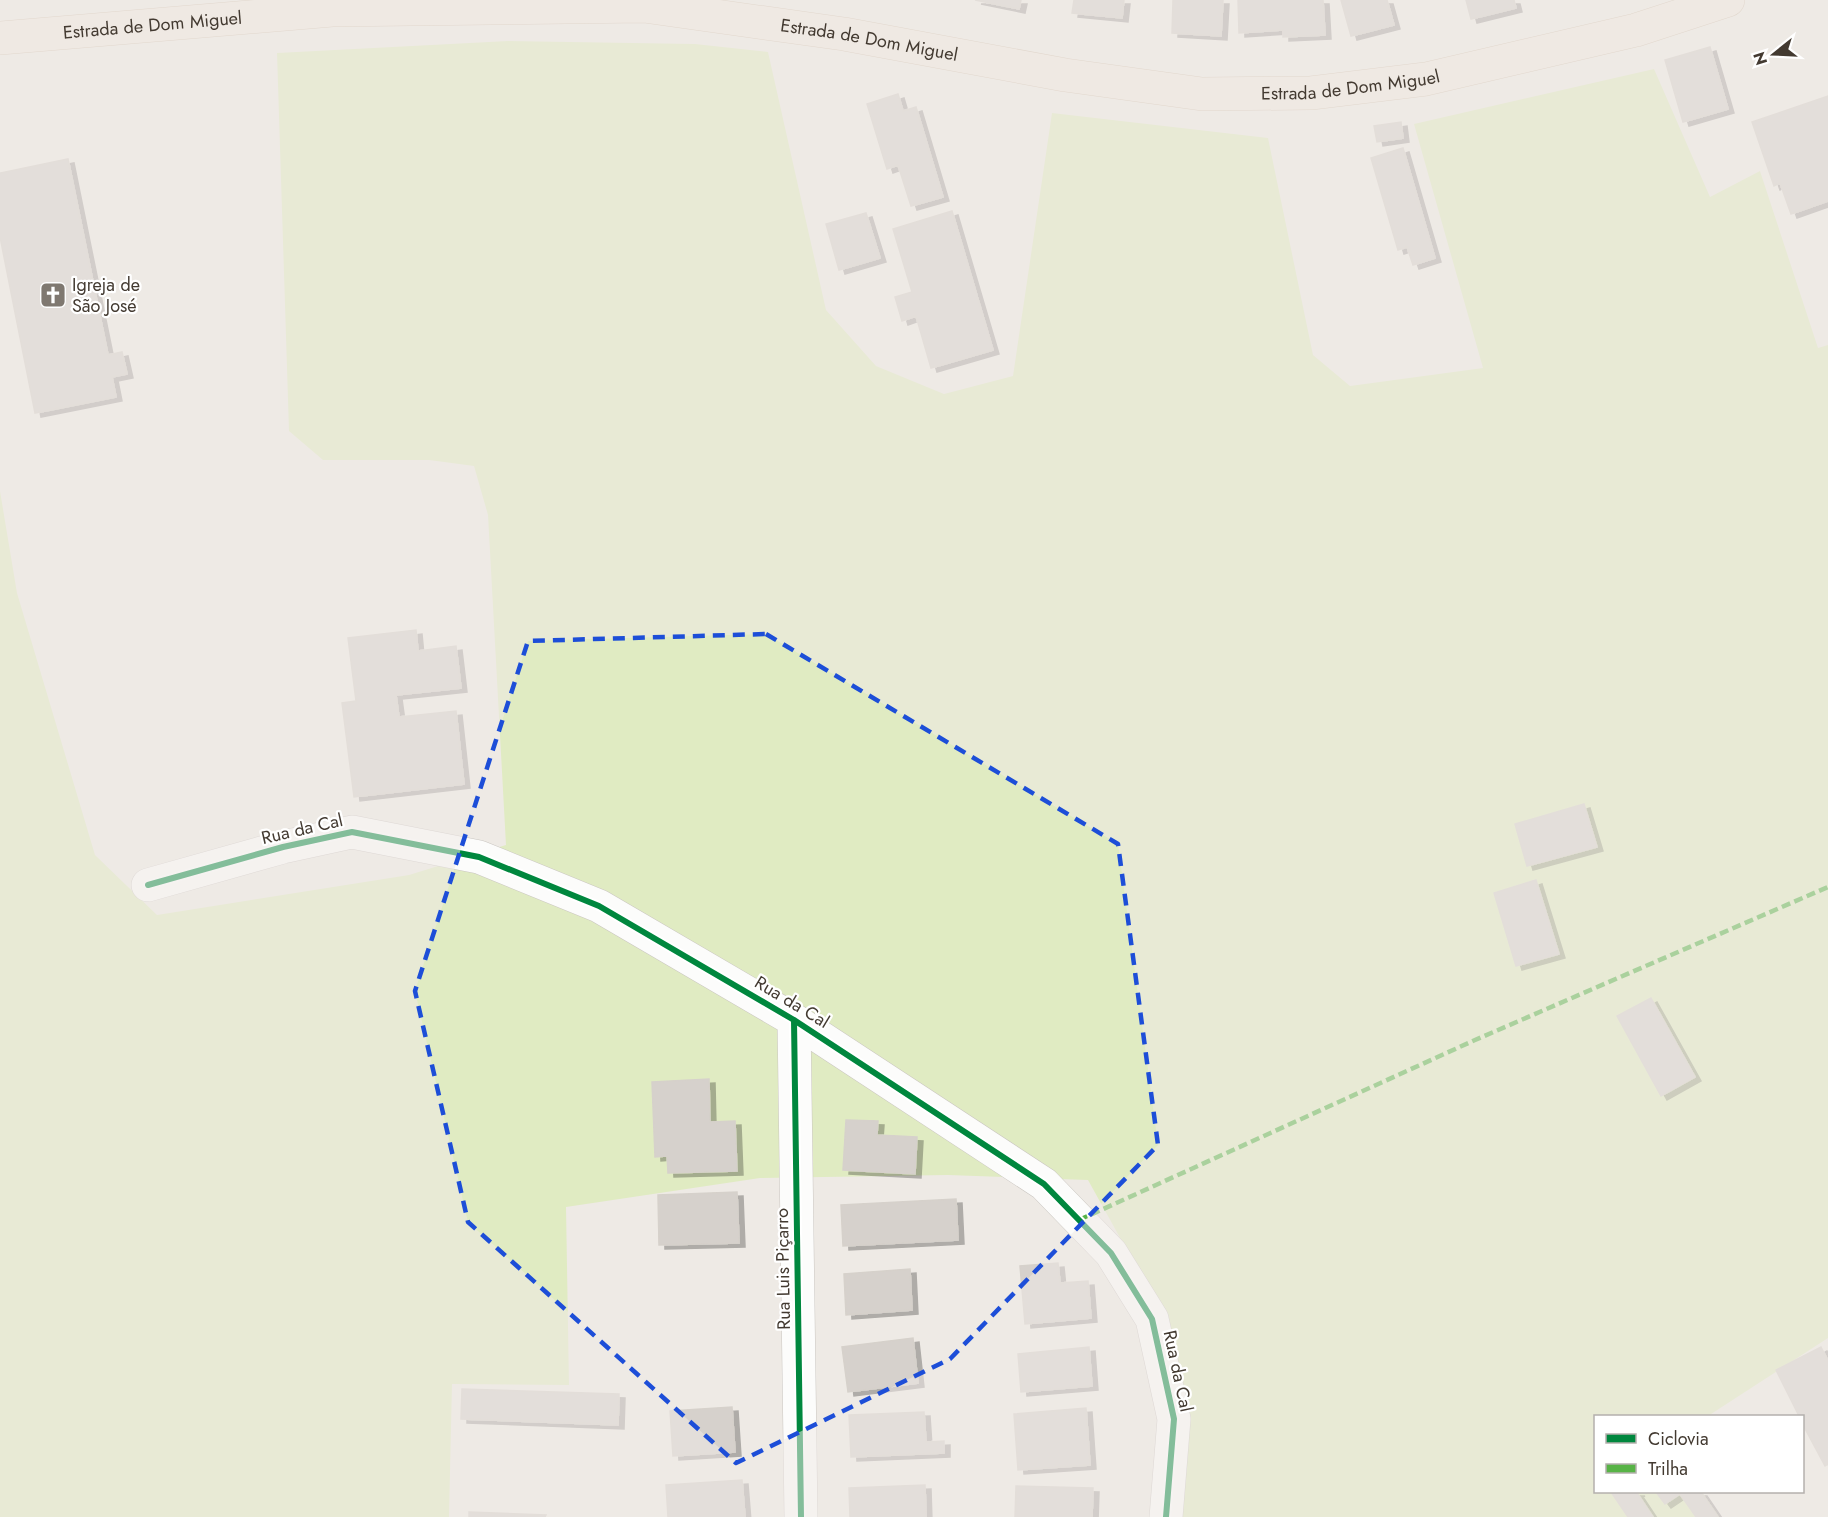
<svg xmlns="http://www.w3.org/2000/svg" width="1828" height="1517" font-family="Jost,sans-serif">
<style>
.green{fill:#e0ebc2}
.building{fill:#d6d1cc;stroke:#d6d1cb;stroke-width:1.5;filter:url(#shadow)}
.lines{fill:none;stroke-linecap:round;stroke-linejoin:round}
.minor-casing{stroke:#cac6c1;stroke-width:34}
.primary-casing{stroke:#d2c4b1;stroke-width:34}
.minor{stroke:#fcfcfb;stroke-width:33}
.primary{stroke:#f0e9e1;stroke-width:33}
.quiet{stroke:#57b346;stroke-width:4.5;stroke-dasharray:9 4.5;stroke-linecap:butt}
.cycleway-casing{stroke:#fff;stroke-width:10}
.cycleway{stroke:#00873e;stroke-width:6}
.marked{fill:none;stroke:#1d4ed8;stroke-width:4.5;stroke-dasharray:12 8;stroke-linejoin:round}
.labels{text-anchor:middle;stroke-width:4.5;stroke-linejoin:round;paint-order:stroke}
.street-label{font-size:18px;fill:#433a31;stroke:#fff}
.poi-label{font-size:18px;fill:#433a31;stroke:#fff;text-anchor:start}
</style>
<defs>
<filter id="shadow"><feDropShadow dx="6" dy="4" stdDeviation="0" flood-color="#0004"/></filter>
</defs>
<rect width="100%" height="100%" fill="#eeeae5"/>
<path class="green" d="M508,41L695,44L768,52L826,310L876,366L944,394L1013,376L1052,113L1268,138L1313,355L1350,386L1483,368L1414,124L1654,69L1710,197L1760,171L1818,348L1828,345V1338L1708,1416H1596V1492H1702L1719,1517H1167L1160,1332L1129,1254L1088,1180L948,1175L760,1178L566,1207L569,1385L452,1384L449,1517H0V491L17,593L95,855L157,915L409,875L506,845L488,515L474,466L429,460H323L289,431L277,53Z"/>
<path class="building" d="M975,0H1021L1019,9Z
M1074,0H1124L1122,18L1072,13Z
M1173,0H1223L1221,36L1172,33Z
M1238,0H1323L1325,35L1283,37V30L1239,33Z
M1341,0H1387L1394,25L1351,36Z
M1466,0H1514L1516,8L1471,19Z
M1710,47L1728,109L1683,122L1665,60Z
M898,94L903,111L916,107L943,197L911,206L898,165L887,169L867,104Z
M1828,96V201L1791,214L1780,183L1774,186L1752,122Z
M1401,122L1403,138L1377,142L1374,126Z
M1403,148L1435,258L1413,265L1407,247L1398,250L1371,158Z
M68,159L108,355L122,352L127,374L112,377L116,397L35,413L0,237V173Z
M952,211L993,350L931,368L916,316L902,321L895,297L912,292L893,229Z
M866,213L880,258L839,270L826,224Z
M416,630L418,651L456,646L461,688L396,695L399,717L456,711L464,784L354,797L342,703L356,701L348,638Z
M1584,804L1597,847L1527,866L1515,824Z
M1536,880L1559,954L1516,966L1494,893Z
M1651,998L1695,1077L1661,1096L1617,1016Z
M709,1079L710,1122L735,1121L737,1171L668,1173L667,1156L655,1157L652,1082Z
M846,1120L878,1121L877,1135L917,1137L915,1174L843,1170Z
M737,1192L739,1243L659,1245L658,1195Z
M956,1199L958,1240L843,1246L841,1205Z
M1058,1263L1060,1283L1088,1281L1091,1318L1025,1324L1020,1266Z
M910,1269L912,1310L846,1315L844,1274Z
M913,1338L918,1383L848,1392L842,1347Z
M1089,1347L1092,1386L1021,1392L1018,1354Z
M1821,1347L1828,1361V1464L1825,1466L1802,1423V1416H1799L1776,1370Z
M462,1389L619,1394L618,1425L461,1419Z
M732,1407L735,1452L673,1456L670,1411Z
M1086,1408L1090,1465L1018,1470L1014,1414Z
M924,1412L926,1442L944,1441V1453L851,1457L849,1415Z
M742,1480L745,1517H668L666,1485Z
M925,1485L926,1517H850L849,1488Z
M1016,1486L1093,1488L1092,1517H1015Z
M1611,1492H1639L1637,1493L1653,1517H1628Z
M1656,1492H1701L1718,1517H1696L1680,1494L1665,1504Z
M469,1512L546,1515L545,1517H469Z"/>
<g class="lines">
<defs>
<path id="minor" d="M148,885L283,847L352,832L479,857L599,906L794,1020L1044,1184L1111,1253L1152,1319L1174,1419L1166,1517
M794,1020L801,1517"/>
<g id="primary">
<path id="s1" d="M0,38L332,10L644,6L844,34L1065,75L1202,94L1311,93L1426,79L1636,30L1728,0"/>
</g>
</defs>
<use href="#minor" class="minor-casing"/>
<use href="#primary" class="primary-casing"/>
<use href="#minor" class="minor"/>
<use href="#primary" class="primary"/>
<path class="quiet" d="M1079,1220L1475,1040L1828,887"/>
<defs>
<path id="cycleway" d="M148,885L283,847L352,832L479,857L599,906L794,1020L1044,1184L1111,1253L1152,1319L1174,1419L1166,1517
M794,1020L801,1517"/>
</defs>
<use href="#cycleway" class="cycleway-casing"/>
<use href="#cycleway" class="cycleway"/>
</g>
<path d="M0 0H1828V1517H0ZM766,634L1118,844L1158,1145L950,1359L736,1463L468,1222L415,991L528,641Z" fill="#eeeae5" fill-opacity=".55" fill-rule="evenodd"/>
<path class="marked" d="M766,634L1118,844L1158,1145L950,1359L736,1463L468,1222L415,991L528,641Z"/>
<defs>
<symbol id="church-square" viewBox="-11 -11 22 22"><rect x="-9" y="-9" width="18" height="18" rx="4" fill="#7f7870" stroke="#fff"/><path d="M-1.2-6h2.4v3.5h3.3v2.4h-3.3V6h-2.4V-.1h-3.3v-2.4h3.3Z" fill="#fff"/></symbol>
</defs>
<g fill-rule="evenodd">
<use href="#church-square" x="38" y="280" width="30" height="30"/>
</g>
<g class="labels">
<g class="street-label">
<text dy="6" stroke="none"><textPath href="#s1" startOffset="153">Estrada de Dom Miguel</textPath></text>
<text dy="6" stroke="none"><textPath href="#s1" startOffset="873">Estrada de Dom Miguel</textPath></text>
<text dy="6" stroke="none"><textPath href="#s1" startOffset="1359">Estrada de Dom Miguel</textPath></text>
<text transform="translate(302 829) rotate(-13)" y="6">Rua da Cal</text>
<text transform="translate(792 1002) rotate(31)" y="6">Rua da Cal</text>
<text transform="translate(783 1269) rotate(-91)" y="6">Rua Luis Piçarro</text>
<text transform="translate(1178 1371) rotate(78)" y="6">Rua da Cal</text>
</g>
<g class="poi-label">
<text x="72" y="291">Igreja de<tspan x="72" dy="21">São José</tspan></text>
</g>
</g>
<rect x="1594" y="1415" width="210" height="78" fill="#ffffff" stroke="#b4b0ad" stroke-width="1.5"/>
<rect x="1606" y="1434" width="30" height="9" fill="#00873e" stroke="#b4b0ad" stroke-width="1.5"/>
<text x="1648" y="1445" font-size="18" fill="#433a31">Ciclovia</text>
<rect x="1606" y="1464" width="30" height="9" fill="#57b346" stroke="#b4b0ad" stroke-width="1.5"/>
<text x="1648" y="1475" font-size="18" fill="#433a31">Trilha</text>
<g transform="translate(1774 54) rotate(252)" stroke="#ffffff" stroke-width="4.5" paint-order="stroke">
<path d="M0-4.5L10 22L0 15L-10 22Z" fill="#433a31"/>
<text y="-9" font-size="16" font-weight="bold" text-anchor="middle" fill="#433a31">N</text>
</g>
</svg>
